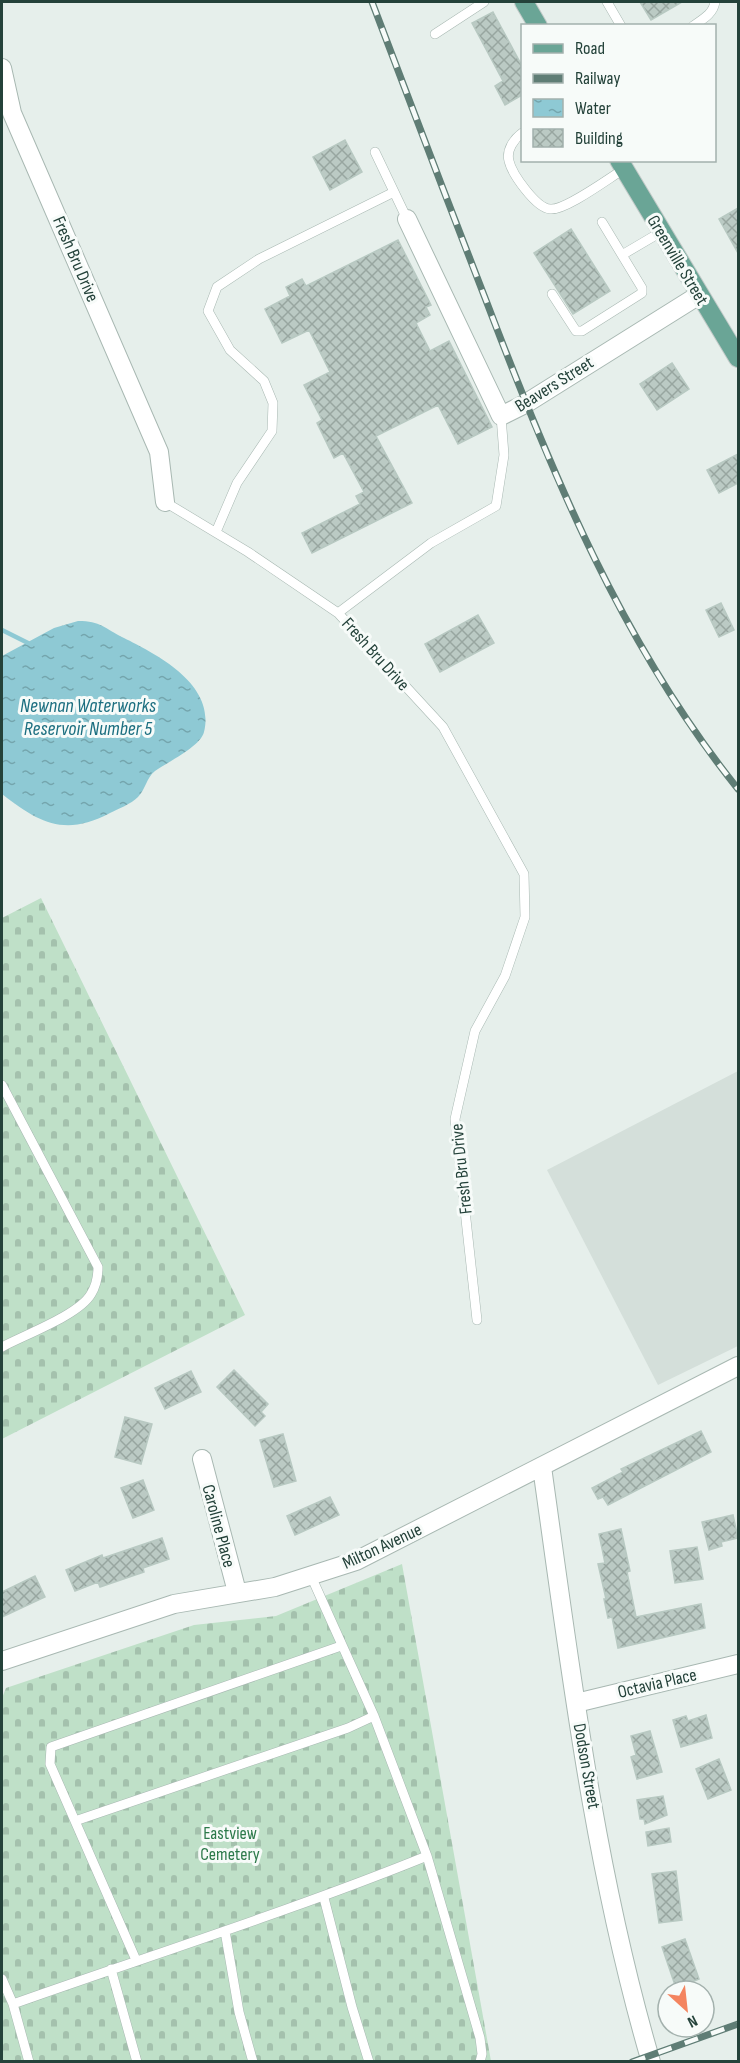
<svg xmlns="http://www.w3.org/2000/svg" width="740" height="2063" font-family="'Sofia Sans Condensed',sans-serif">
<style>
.built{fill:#d4dfda}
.cemetery{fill:url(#cemetery-stones)}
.water{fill:url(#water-ripples)}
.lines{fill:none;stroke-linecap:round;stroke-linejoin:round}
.stream{stroke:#8ec9d4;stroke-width:4.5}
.building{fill:url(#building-cross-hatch);stroke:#b8c9c2;stroke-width:1.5}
.lane-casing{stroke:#a8b8b2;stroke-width:10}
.street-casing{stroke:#a8b8b2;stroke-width:20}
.primary-casing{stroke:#c2cac8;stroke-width:20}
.lane{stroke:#fff;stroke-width:9}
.street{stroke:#fff;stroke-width:18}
.primary{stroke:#6aa596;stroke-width:18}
.rail-casing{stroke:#5f7d75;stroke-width:7}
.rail{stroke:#f7fbf9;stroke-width:4.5;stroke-dasharray:14;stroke-linecap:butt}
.labels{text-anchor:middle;stroke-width:6;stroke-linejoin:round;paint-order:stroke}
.street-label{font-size:18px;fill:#24423a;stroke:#f7fbf9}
.park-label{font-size:18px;fill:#2d7a4b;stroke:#f7fbf9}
.water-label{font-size:20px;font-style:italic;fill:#1c6f80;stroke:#f7fbf9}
</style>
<defs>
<pattern id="cemetery-stones" width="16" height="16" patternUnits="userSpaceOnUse" patternTransform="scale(1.5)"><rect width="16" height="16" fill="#bfe0c8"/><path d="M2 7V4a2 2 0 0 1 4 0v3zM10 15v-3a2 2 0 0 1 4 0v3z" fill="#a4c1ad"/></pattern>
<pattern id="water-ripples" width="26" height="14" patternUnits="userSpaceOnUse" patternTransform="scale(1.5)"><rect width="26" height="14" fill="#8ec9d4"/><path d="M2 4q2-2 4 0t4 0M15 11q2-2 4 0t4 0" fill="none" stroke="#74a5ad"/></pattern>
<pattern id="building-cross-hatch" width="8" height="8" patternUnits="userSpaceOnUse" patternTransform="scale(1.5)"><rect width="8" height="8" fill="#bbcac4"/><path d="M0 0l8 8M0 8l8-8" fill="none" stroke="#98a6a0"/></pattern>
</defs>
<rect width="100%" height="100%" fill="#e6efeb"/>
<path class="built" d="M738,1071V1346L658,1385L547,1170Z"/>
<path class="cemetery" d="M41,898L245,1315L2,1439V918Z
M402,1564L491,2061L2,2062V1698L6,1688L194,1625L276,1616Z"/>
<path class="water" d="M78,621C101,621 104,628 124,638C156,654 216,684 204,732C201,746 168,762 155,771C146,778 146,789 138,797C131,804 118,809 110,813C65,837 39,823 2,794V656L54,628Z"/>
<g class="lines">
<path class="stream" d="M2,630L28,643"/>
</g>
<path class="building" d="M640,2H682L651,20Z
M493,12L522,66V95L505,105L495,86L503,81L472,23Z
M345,140L362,172L330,190L313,157Z
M738,208V253L719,219Z
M571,229L610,291L573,314L534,253Z
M398,240L431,305L426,307L430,315L416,323L430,351L449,341L492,427L458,444L438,405L376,436L412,503L312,553L302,533L360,504L356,496L364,492L343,453L334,458L317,423L322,420L304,385L330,372L309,330L282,343L265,309L290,296L286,287L302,279L306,286Z
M672,363L689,389L657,410L640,384Z
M738,454V483L719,493L707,470Z
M721,603L734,630L719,637L706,610Z
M478,615L494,643L440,672L425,644Z
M234,1370L268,1404L261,1412L265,1416L255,1426L217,1387Z
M191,1371L201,1392L165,1409L155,1388Z
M125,1417L152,1424L141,1464L115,1457Z
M701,1431L711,1452L608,1505L603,1497L598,1499L592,1488L623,1472L621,1469Z
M283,1434L296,1481L274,1487L260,1440Z
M143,1480L154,1510L133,1518L121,1488Z
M330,1497L339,1515L295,1535L287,1516Z
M733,1515L738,1538L721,1542L722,1546L709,1550L702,1522Z
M621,1529L630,1571L627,1572L636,1617L701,1604L705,1628L618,1648L612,1617L608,1618L604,1599H606L598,1564L605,1563L599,1534Z
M162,1538L169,1559L143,1568L144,1572L100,1587L98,1582L75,1591L66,1570L102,1555L103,1558Z
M697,1547L703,1579L675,1583L670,1551Z
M35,1576L45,1597L2,1617V1592Z
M706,1715L712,1738L681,1747L673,1720L686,1716L688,1721Z
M650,1731L662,1772L637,1779L631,1757L636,1755L631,1736Z
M719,1759L731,1790L708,1799L696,1769Z
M663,1796L667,1815L645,1824L644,1819H640L637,1800Z
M669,1828L671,1842L648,1846L646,1832Z
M676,1871L682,1920L659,1923L652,1874Z
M685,1939L699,1979L689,1983L690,1987L677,1991L662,1947Z"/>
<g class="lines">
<defs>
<path id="lane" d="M607,2L621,26
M693,26C703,19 713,14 715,2
M435,34L484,2
M522,133C514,139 506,150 509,161C512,174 536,208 550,209C565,211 609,178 624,169
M375,152L407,219
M622,255L661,232
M552,294L576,331H582L642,293V288L602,222
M165,502L248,552L338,613L443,727L524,874L525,917L505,976L475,1031L455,1119L477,1320
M216,532L237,483L272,431L273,403L264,381L230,350L208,311L217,287L259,259L394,192
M338,613L431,543L496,506L504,455L501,416
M2,1085L98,1267C98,1277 96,1286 91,1294C79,1315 24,1335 2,1347
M311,1576L374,1716L427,1856L480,2038L482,2054L480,2062
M75,1821L348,1728L374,1716
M324,1898L352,2007L369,2062
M225,1931L239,2012L253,2062
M136,1960L50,1764L51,1747L341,1646
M111,1969L137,2062
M2,1979L13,2004L29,2062
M13,2004C151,1955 291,1911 427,1856"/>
<path id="street" d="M2,68L12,113L159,452L165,502
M407,219L501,416L525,404L699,295
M202,1459L237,1592
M542,1467C570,1666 594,1868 651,2062
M2,1661L174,1604L275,1587L356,1561L738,1366
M576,1703L738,1664"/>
<path id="primary" d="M524,2L538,26
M619,160L738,358"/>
</defs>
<use href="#lane" class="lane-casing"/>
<use href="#street" class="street-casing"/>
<use href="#primary" class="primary-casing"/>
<use href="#lane" class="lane"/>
<use href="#street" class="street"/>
<use href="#primary" class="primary"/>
<defs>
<path id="rail" d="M372,2C410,102 448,203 487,303C552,474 623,646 738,789
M632,2062L738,2024"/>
</defs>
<use href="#rail" class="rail-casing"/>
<use href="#rail" class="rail"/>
</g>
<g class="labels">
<g class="street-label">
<text transform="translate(76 259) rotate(67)" y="6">Fresh Bru Drive</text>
<text transform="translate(678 260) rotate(59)" y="6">Greenville Street</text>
<text transform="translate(554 384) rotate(-32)" y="6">Beavers Street</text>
<text transform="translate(376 654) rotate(48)" y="6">Fresh Bru Drive</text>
<text transform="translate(461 1169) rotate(-96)" y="6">Fresh Bru Drive</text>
<text transform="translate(219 1526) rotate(75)" y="6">Caroline Place</text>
<text transform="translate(382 1546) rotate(-25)" y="6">Milton Avenue</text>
<text transform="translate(657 1683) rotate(-13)" y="6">Octavia Place</text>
<text transform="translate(587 1766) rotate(80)" y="6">Dodson Street</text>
</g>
<g class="park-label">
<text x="230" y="1839">Eastview<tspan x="230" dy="21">Cemetery</tspan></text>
</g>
<g class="water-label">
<text x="88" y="712">Newnan Waterworks<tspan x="88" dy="23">Reservoir Number 5</tspan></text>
</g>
</g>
<rect width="740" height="2063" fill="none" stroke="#24423a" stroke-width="6"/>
<rect x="521" y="24" width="195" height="138" fill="#f7fbf9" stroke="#a3b1ad" stroke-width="1.5"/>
<rect x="533" y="44" width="30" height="9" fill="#6aa596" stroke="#a3b1ad" stroke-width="1.5"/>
<text x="575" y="54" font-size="18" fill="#24423a">Road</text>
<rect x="533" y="74" width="30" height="9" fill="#5f7d75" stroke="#a3b1ad" stroke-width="1.5"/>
<text x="575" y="84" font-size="18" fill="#24423a">Railway</text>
<rect x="533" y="99" width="30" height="18" fill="url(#water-ripples)" stroke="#a3b1ad" stroke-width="1.5"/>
<text x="575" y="114" font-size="18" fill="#24423a">Water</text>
<rect x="533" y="129" width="30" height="18" fill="url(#building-cross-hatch)" stroke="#a3b1ad" stroke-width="1.5"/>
<text x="575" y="144" font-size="18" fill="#24423a">Building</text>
<g transform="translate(686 2009) rotate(153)"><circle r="28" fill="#f7fbf9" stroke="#a3b1ad" stroke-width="1.5"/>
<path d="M0-4.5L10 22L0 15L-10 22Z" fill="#f4845f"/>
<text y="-9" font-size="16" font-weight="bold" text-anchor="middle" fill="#24423a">N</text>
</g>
</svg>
